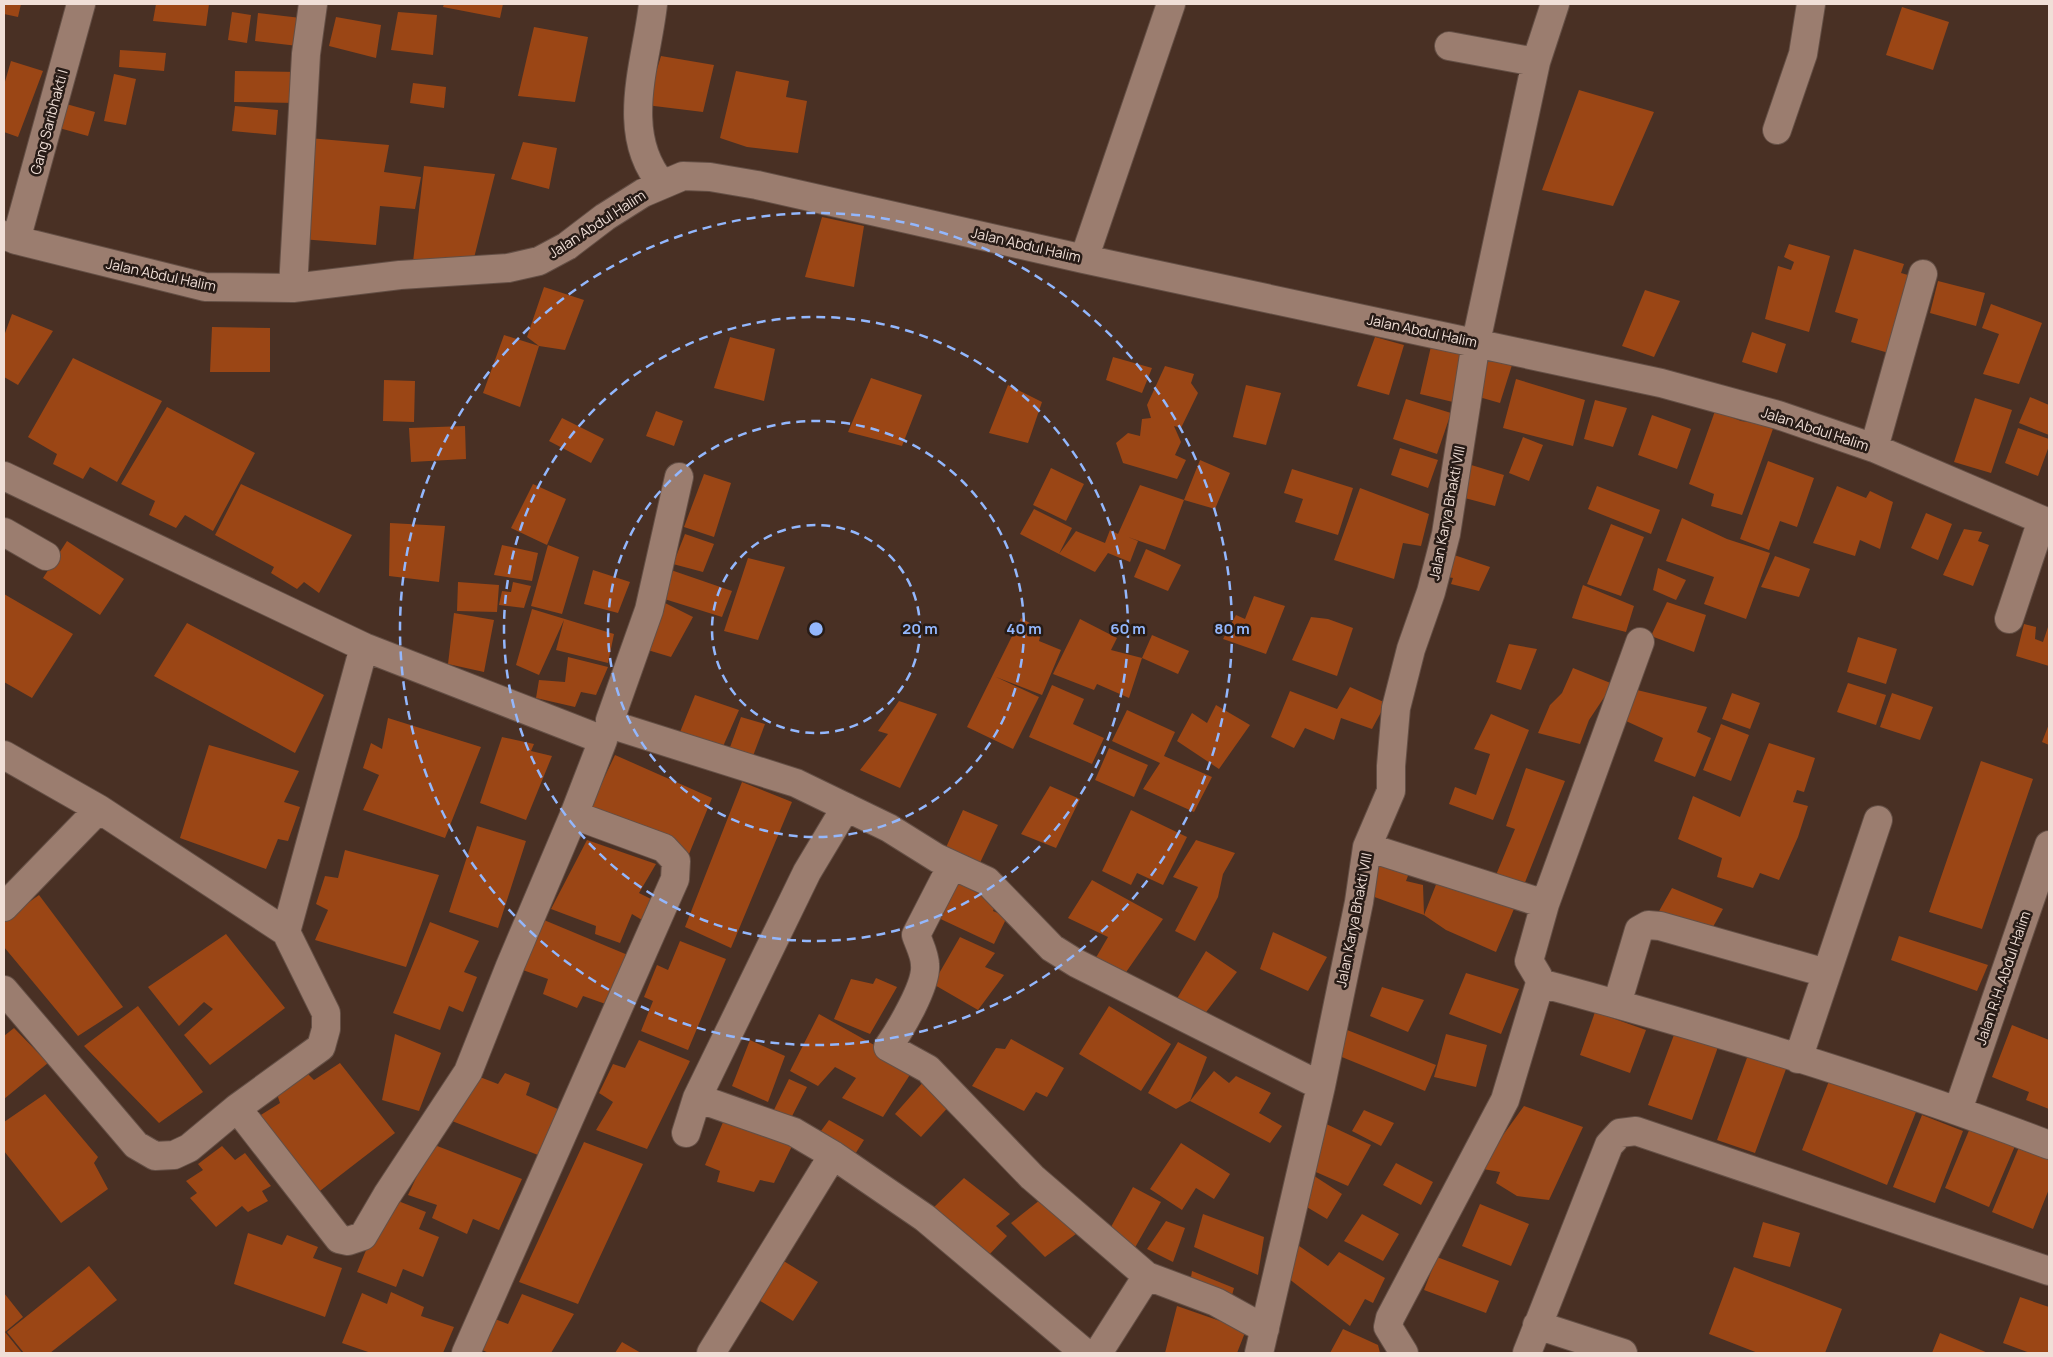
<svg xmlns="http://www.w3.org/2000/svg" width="2053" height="1357" font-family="Manrope,sans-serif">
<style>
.building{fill:#9b4615}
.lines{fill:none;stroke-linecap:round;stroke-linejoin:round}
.minor-casing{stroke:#644f45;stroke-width:30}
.minor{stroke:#9b7d6f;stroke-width:28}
.ring{fill:none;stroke:#93b7fd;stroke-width:2.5;stroke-dasharray:9 6}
.labels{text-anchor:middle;stroke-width:5;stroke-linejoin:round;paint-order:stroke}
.street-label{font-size:14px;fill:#f0dfd7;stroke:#271b16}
.centre{fill:#93b7fd;stroke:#271b16;stroke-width:2.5}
.ring-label{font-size:15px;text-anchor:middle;font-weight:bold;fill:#93b7fd;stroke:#271b16;stroke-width:5;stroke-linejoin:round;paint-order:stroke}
</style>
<rect width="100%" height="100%" fill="#493024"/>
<path class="building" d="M4,4H21L18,17L4,14Z
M156,4H209L206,26L153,21Z
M444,4H503L500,18L443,7Z
M1902,7L1949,22L1933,70L1886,55Z
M232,12L251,15L247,43L228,40Z
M398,12L437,15L433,55L391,50Z
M258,13L301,18L298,46L255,41Z
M336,17L381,25L376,58L329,46Z
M534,27L588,37L575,102L518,96Z
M120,50L166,53L164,71L119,67Z
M661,56L714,65L703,112L646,105Z
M11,61L43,71L18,137L4,132V85Z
M235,71L299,72L298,103L234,102Z
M736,71L789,81L786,97L807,101L798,153L747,147L720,138Z
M114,74L136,79L126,125L104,121Z
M413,83L446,87L444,108L410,103Z
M1579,90L1654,112L1613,206L1542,190Z
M59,102L95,112L88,136L52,126Z
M235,106L278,110L276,135L232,131Z
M309,138L389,145L384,172L421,177L415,209L380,206L376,245L301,239Z
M523,142L557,148L549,189L511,179Z
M424,166L495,174L474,258L413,262Z
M822,217L864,226L854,287L805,277Z
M1789,244L1830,256L1809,332L1765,319L1778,266L1791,270L1794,262L1784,257Z
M1854,249L1904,264L1901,273L1915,277L1892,354L1851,342L1858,319L1835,312Z
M1938,281L1985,293L1976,326L1930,313Z
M544,287L584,300L565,350L539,346L520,407L483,393L504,335L539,346L527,337Z
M1645,290L1680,301L1654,357L1622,346Z
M1991,304L2042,323L2019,384L1983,374L1999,334L1982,328Z
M12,314L53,331L18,385L4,377V336Z
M212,327L270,328V372H210Z
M1752,332L1786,344L1777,373L1742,362Z
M730,337L775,349L764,401L714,388Z
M1375,337L1404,345L1389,395L1357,386Z
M1432,342L1470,350L1457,403L1420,394Z
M1479,355L1512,365L1500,403L1472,395Z
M1113,357L1152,368L1142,393L1106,380Z
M73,358L162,401L117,482L90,467L83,479L53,464L57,454L28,437Z
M1165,366L1194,374L1191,383L1198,393L1181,428L1174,426L1181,442L1175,455L1186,460L1177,479L1123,463L1116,443L1128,433L1140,436L1142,419L1151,418L1147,405Z
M871,378L922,395L902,446L848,432Z
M1516,379L1585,400L1573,446L1503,428Z
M384,380L415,381L414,422L383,421Z
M1008,385L1042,402L1028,443L989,433Z
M1246,385L1281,393L1266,445L1233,437Z
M2030,397L2049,405V435L2019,423Z
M1975,398L2012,410L1991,473L1954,462Z
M1406,399L1451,413L1437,454L1393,439Z
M1595,400L1627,408L1613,447L1584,439Z
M167,407L255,453L213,531L185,515L176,528L149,515L155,501L121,484Z
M656,411L683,421L674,446L646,436Z
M1715,411L1741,421L1774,426L1742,515L1711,506L1714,494L1689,484Z
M1652,415L1691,429L1677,469L1638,455Z
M562,418L604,439L591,463L549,441Z
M465,426L466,459L411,462L409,428Z
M2018,428L2049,439V446L2038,476L2005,463Z
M1523,437L1543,445L1529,481L1509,473Z
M1400,448L1438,460L1428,488L1391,475Z
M1200,460L1230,473L1215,509L1184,500Z
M1768,461L1814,478L1797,527L1780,521L1769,550L1740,539Z
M1468,464L1504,475L1495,506L1461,497Z
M1051,468L1084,484L1066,521L1033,505Z
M1292,469L1353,488L1338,535L1295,522L1303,499L1284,493Z
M704,474L731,483L714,537L684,527Z
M241,484L352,535L319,593L304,582L297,589L271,573L274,567L215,535Z
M533,484L566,499L547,545L511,528Z
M1140,485L1184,500L1165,550L1128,537L1138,541L1130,562L1108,553L1095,572L1059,554L1076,531L1105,543L1110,530L1118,534Z
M1597,486L1660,510L1651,534L1588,509Z
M1837,486L1866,498L1870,491L1893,502L1880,549L1860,540L1855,556L1813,543Z
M1360,488L1429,514L1421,546L1403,543L1394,579L1334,560Z
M1034,509L1072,528L1059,554L1020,534Z
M1926,513L1952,524L1938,560L1911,548Z
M1682,518L1727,539L1770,553L1746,619L1704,604L1714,577L1666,561Z
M390,523L445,526L439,582L389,576Z
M1611,524L1644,537L1621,596L1587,584Z
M1964,529L1982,532L1978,541L1989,545L1973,586L1943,575Z
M685,534L714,544L703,572L673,564Z
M67,541L124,579L100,615L43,578Z
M502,545L538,553L532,581L494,575Z
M548,545L579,557L562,614L531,606Z
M1146,549L1181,565L1168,591L1134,577Z
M1454,555L1490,567L1479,591L1451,584L1453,578L1443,576Z
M1775,556L1810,569L1799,597L1761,587Z
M748,558L785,567L758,640L724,631Z
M1658,568L1686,580L1676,600L1653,590Z
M668,569L732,591L722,617L658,597Z
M593,570L630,582L618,613L584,604Z
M458,582L499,585L497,612L457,611Z
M513,582L531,586L524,608L499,605L502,591L511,592Z
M1583,585L1634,606L1626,632L1572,618Z
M4,594L73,634L32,698L4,682Z
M1254,596L1285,606L1266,654L1223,639L1236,615L1245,619Z
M661,601L693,617L671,657L641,648Z
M1667,602L1706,615L1694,652L1651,636Z
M532,609L614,634L608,663L556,650L564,620L539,675L516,665Z
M454,613L494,620L484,672L448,664Z
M1311,617L1328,619L1353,628L1337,676L1292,660Z
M1021,618L1042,630L1039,641L1061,650L1042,695L996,677L1039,697L1013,749L967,727Z
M1080,619L1117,638L1111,650L1142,658L1129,698L1097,684L1094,690L1053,674Z
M187,623L324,695L295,753L154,676Z
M2024,624L2036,627L2035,639L2043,642L2049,624V666L2016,656Z
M1152,635L1189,651L1178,674L1142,658Z
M1858,637L1897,649L1886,684L1847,672Z
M1509,644L1537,649L1521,690L1496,682Z
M568,657L608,667L596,695L581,692L575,707L536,698L539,680L565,682Z
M1573,668L1613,684L1589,720L1580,744L1538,733L1550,705L1562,693Z
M1848,683L1886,695L1876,725L1837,712Z
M1052,685L1084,699L1073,724L1104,738L1092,764L1029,737Z
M1350,687L1386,703L1372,729L1341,718L1334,740L1305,728L1294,748L1271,737L1290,691L1337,709Z
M1637,690L1707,707L1697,732L1711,738L1695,777L1654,761L1663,738L1626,721Z
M1732,693L1760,703L1750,729L1722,719Z
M1892,693L1933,707L1920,740L1880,727Z
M695,695L739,710L721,751L678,737Z
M899,701L937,714L900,788L860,770L888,734L878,731Z
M1216,705L1250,725L1219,769L1177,741L1192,713L1207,723Z
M1127,710L1175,732L1164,756L1212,777L1194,812L1143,789L1160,763L1112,741Z
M1491,714L1529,730L1493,820L1449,804L1455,787L1476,795L1490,754L1474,749Z
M741,717L765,724L753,756L729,750Z
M388,718L481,747L445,838L363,810L379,775L363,768L371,743L382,749Z
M1721,724L1749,735L1731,781L1703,770Z
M2049,724V745L2042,742Z
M502,737L534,744L531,751L552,756L526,820L480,803Z
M1769,743L1815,758L1804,792L1797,790L1793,802L1808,806L1798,837L1779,880L1760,873L1753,888L1717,877L1722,858L1678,839L1693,796L1740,817Z
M209,745L299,771L284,802L300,807L288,841L278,839L266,869L180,838Z
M1109,748L1148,765L1134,797L1095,780Z
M615,755L712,798L689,854L587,814Z
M1981,761L2033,779L1982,929L1929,912Z
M1526,768L1565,781L1524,885L1496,875L1515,829L1506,826Z
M742,782L792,802L731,948L685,927Z
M1050,786L1080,799L1056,848L1021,834Z
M963,810L998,825L978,867L943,854Z
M1131,810L1187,837L1163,885L1137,873L1131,885L1102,871Z
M477,826L526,841L498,928L449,912Z
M587,840L656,864L639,893L653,900L642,920L632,914L620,943L595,934L596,926L551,909Z
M1196,840L1235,853L1223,874L1218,897L1195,941L1175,931L1198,887L1173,877Z
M345,850L439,875L406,967L315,940L328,910L316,904L325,876L338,878Z
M1367,857L1411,868L1406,881L1423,885L1424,915L1369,895Z
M950,876L998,899L993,911L1007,917L994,944L932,915Z
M1439,877L1516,904L1496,952L1446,930L1424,915Z
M1092,880L1163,919L1122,978L1094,961L1108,937L1068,918Z
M1672,888L1723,909L1709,934L1658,913Z
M39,895L123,1007L78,1036L4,947V920Z
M544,920L635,958L614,1007L583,996L577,1008L543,994L548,979L520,969Z
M430,922L479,941L464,972L477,977L463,1012L449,1006L440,1030L393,1013Z
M1273,932L1327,957L1308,991L1260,969Z
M226,934L285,1008L210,1065L184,1035L213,1009L204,1002L179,1026L148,987Z
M1899,936L1988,965L1977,991L1891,960Z
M960,937L995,953L985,967L1004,975L978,1010L933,984Z
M680,941L726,959L688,1050L641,1031L653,1001L644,997L657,965L668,970Z
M1206,951L1237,972L1200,1020L1173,1005Z
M1466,973L1519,989L1501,1034L1449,1014Z
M876,978L897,987L870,1034L834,1019L851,979L873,984Z
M1382,987L1424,1000L1408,1032L1370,1016Z
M138,1006L203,1092L159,1123L84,1046Z
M1109,1006L1171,1044L1141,1091L1079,1054Z
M1595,1012L1646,1030L1630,1073L1580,1055Z
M819,1014L892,1055L911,1073L883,1117L842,1098L856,1078L835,1067L818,1086L790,1071Z
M2012,1025L2049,1040V1109L2026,1100L2029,1092L1992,1077Z
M14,1028L48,1063L4,1099V1036Z
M1342,1028L1436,1065L1425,1091L1332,1053Z
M1675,1032L1718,1047L1692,1120L1648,1105Z
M395,1034L441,1053L419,1111L382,1100Z
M1446,1034L1487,1045L1476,1087L1434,1077Z
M1011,1039L1064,1068L1047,1097L1036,1092L1024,1111L972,1086L996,1048L1005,1049Z
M639,1040L690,1061L647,1149L596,1130L613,1102L599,1093L613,1064L625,1068Z
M750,1040L785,1056L768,1102L732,1086Z
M1178,1042L1207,1057L1190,1101L1176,1109L1148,1093Z
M1748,1055L1786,1069L1755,1153L1717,1140Z
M340,1063L395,1133L316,1194L253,1120L280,1103L277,1094L308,1074L314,1080Z
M1214,1071L1229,1083L1236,1076L1271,1093L1259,1113L1282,1126L1270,1143L1190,1101Z
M505,1073L530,1083L526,1095L560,1110L538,1155L447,1119L472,1074L498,1084Z
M789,1079L807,1087L789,1122L771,1116Z
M925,1080L952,1103L921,1137L895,1114Z
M1829,1081L1916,1112L1887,1185L1802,1150Z
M45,1094L98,1157L94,1163L108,1189L61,1223L4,1151V1122Z
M1524,1106L1583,1127L1549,1200L1517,1196L1496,1183L1500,1172L1483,1169L1493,1149Z
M1364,1110L1394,1123L1381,1146L1352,1131Z
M726,1115L793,1144L774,1183L760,1180L754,1192L717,1182L720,1171L705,1165Z
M1922,1115L1963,1131L1935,1203L1893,1187Z
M829,1120L864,1140L852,1159L815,1139Z
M1322,1122L1371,1145L1348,1186L1309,1169L1321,1151L1310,1137Z
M1970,1128L2015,1146L1989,1207L1945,1188Z
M584,1142L643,1164L578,1304L519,1282Z
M1181,1143L1230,1174L1214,1199L1196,1188L1182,1210L1150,1189Z
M432,1144L522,1179L499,1230L473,1219L467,1234L432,1218L437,1205L408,1195Z
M222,1146L235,1160L245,1153L271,1186L262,1191L268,1201L248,1212L242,1206L216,1227L190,1198L197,1193L186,1181L203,1170L198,1164Z
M2019,1147L2049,1160V1189L2033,1229L1992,1212Z
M1396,1163L1433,1182L1421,1205L1383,1185Z
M1305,1170L1342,1194L1327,1219L1300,1203Z
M964,1178L1010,1214L996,1226L1007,1236L986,1258L930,1211Z
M1133,1187L1161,1202L1133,1251L1106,1236Z
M1045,1196L1080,1231L1045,1257L1011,1223Z
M388,1197L426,1212L419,1229L439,1237L423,1277L403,1269L396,1287L357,1272Z
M1480,1204L1529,1224L1511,1266L1462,1246Z
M1203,1214L1264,1237L1258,1275L1194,1247Z
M1362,1214L1399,1234L1383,1261L1344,1241Z
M1166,1221L1185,1228L1173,1262L1147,1249Z
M1763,1222L1800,1233L1790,1267L1753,1257Z
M248,1233L282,1245L287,1235L318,1247L313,1258L342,1268L325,1317L234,1284Z
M1289,1239L1328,1266L1339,1252L1385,1278L1373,1303L1365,1299L1350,1326L1284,1275Z
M1437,1257L1499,1281L1486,1313L1424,1290Z
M782,1260L818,1282L793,1321L757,1299Z
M89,1266L117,1300L50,1353H24L7,1332Z
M1734,1267L1842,1309L1825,1353H1758L1709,1334Z
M1192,1271L1234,1288L1231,1299L1190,1283Z
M391,1292L424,1307L421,1316L454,1327L443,1353H371L342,1343L362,1293L387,1304Z
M4,1293L23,1317L5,1332L22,1353H4Z
M522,1294L574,1314L551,1353H489L482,1350L495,1319L508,1324Z
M2020,1297L2049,1307L2048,1353H2030L2003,1343Z
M1177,1306L1246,1330L1237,1353H1165Z
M1343,1329L1378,1345L1380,1353H1330Z
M1940,1333L1988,1353H1932Z
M622,1342L641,1353H615Z"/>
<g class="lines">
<defs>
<path id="minor" d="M653,4C647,61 618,133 662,184
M1449,46L1536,62
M1777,130L1803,54L1811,4
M4,235L16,240L205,287L293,288L400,275L508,268L539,261L567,246L605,217L643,193L683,176L710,177L757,185L1084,259L1661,383L1778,415L1874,448L2049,523
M16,240L81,4
M1084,259L1171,4
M293,288L306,54L313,4
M1874,448L1923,274
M4,476L364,647L603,740L574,815L510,966L468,1072L387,1195L363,1236L348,1241L339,1239L237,1108
M679,477L649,610L610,720L622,728L796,783L889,828L937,858L987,881L1052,948L1076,963L1321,1086
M4,532L46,556
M2009,619L2042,520
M4,755L99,809L4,907
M99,809L286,932
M1367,847L1545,904
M952,865L916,935C919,944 925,955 925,965C927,985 900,1030 888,1047L928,1069L1032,1177L1147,1276L1216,1302L1265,1329
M1540,983C1711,1029 1883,1081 2049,1145
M4,990L136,1145L155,1156L174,1155L189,1148L237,1108L321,1047L326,1029V1013L286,932L364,647
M1617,1004L1639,930L1648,925L1660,926L1826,973
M1798,1059L1878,820
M697,1098L794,1132L833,1155L925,1218L1085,1353
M1958,1110L2049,845
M686,1133L697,1098L807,872L846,807
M1537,1325L1623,1353
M466,1353L675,879L676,861L664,848L574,815
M711,1353L833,1155
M1098,1353L1147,1276
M1259,1353L1321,1086L1359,902L1367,847L1391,791V766L1396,708L1411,649L1431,592L1446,534L1476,342L1536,62L1555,4
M1404,1353L1388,1327L1390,1318L1505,1100L1540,983L1538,976L1529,961L1545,904L1640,642
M1527,1353L1609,1145L1620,1133L1636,1131L2049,1271"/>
</defs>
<use href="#minor" class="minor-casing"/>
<use href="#minor" class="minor"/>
</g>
<g class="ring">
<circle cx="816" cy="629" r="104"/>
<circle cx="816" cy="629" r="208"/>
<circle cx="816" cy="629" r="312"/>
<circle cx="816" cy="629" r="416"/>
</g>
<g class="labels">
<g class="street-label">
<text transform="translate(49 122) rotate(-75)" y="5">Gang Saribhakti I</text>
<text transform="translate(597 224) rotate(-33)" y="5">Jalan Abdul Halim</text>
<text transform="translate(1026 245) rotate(13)" y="5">Jalan Abdul Halim</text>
<text transform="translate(161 275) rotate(12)" y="5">Jalan Abdul Halim</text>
<text transform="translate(1422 331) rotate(12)" y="5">Jalan Abdul Halim</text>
<text transform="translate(1815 429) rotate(18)" y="5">Jalan Abdul Halim</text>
<text transform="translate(1447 513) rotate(-79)" y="5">Jalan Karya Bhakti VIII</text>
<text transform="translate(1354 920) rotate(-79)" y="5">Jalan Karya Bhakti VIII</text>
<text transform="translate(2003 978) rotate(-71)" y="5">Jalan R.H. Abdul Halim</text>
</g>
</g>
<circle cx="816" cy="629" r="8" class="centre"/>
<g class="ring-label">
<text x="920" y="634">20 m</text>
<text x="1024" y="634">40 m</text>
<text x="1128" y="634">60 m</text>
<text x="1232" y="634">80 m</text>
</g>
<rect width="2053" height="1357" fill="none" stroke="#f0dfd7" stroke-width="10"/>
</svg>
